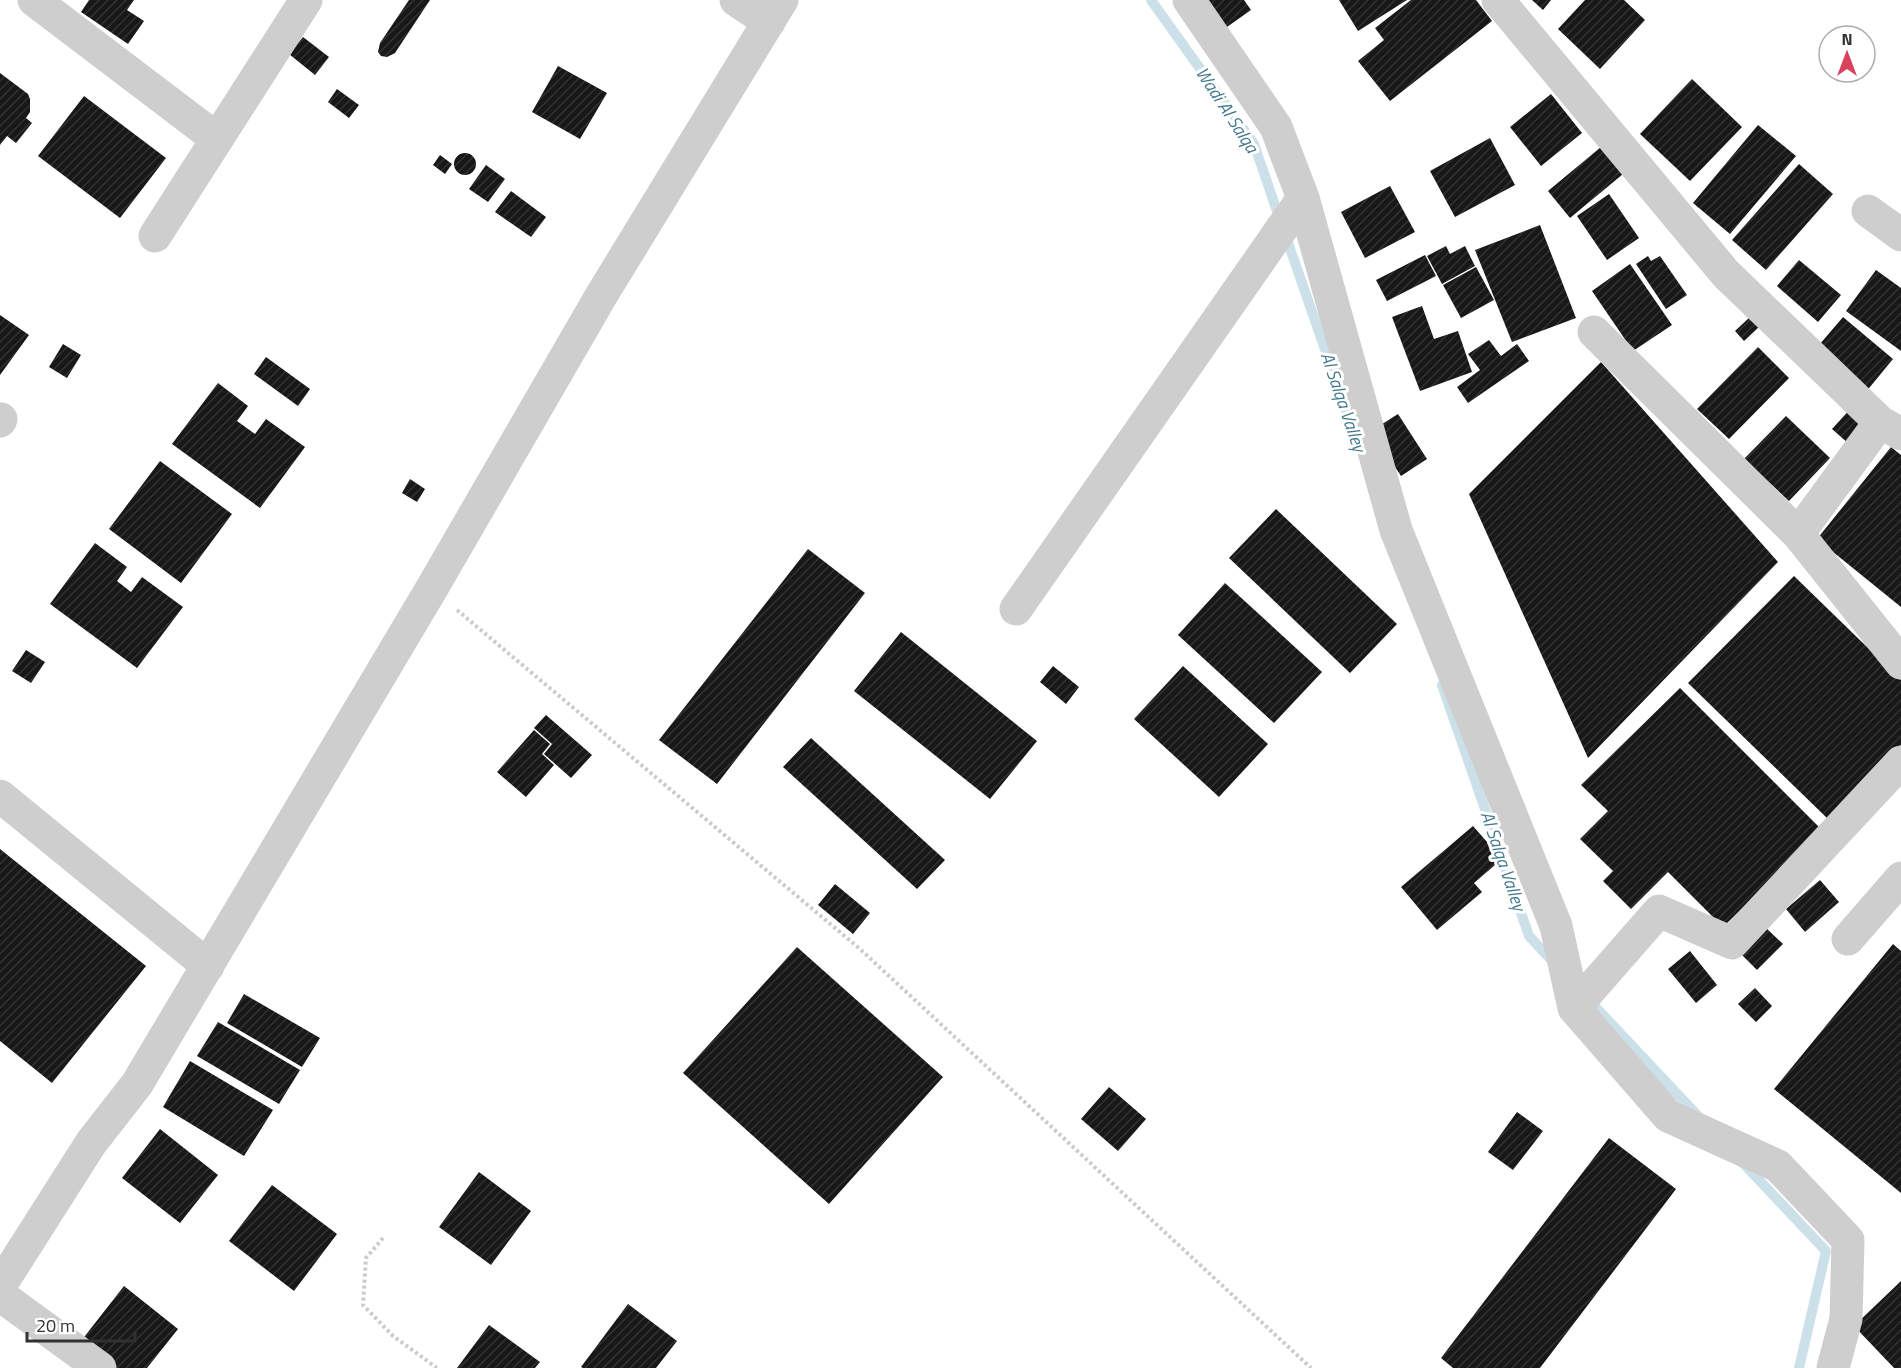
<svg xmlns="http://www.w3.org/2000/svg" width="1901" height="1368" font-family="'Titillium Web',sans-serif">
<style>
.lines{fill:none;stroke-linecap:round;stroke-linejoin:round}
.stream{stroke:#cbe0e9;stroke-width:10}
.building{fill:url(#building-hatch)}
.path{stroke:#cbcbcb;stroke-width:4;stroke-dasharray:3 3;stroke-linecap:butt}
.minor{stroke:#cecece;stroke-width:33}
.labels{text-anchor:middle;stroke-width:6;stroke-linejoin:round;paint-order:stroke}
.water-label{font-size:18px;font-style:italic;fill:#43798e;stroke:#fff}
</style>
<defs>
<pattern id="building-hatch" width="6" height="6" patternUnits="userSpaceOnUse" patternTransform="scale(1.5)"><rect width="6" height="6" fill="#181818"/><path d="M-1 1l2-2M0 6l6-6M5 7l2-2" fill="none" stroke="#313131"/></pattern>
</defs>
<rect width="100%" height="100%" fill="#fff"/>
<g class="lines">
<path class="stream" d="M1151,0L1254,144L1280,220
M1285,234L1346,410
M1442,685L1529,936L1554,963
M1587,998L1700,1118
M1742,1162L1826,1251L1799,1368"/>
</g>
<path class="building" d="M89,0H134L127,10L144,21L128,44L81,12Z
M409,0H430L395,53L387,57L381,56L378,52L380,43Z
M1193,0H1244L1251,10L1217,34Z
M1339,0H1407L1358,31Z
M1411,0H1476L1492,21L1390,101L1358,61L1384,40L1375,28Z
M1532,0H1551L1543,10Z
M1585,0H1624L1645,20L1600,69L1558,29Z
M303,37L329,57L315,75L289,54Z
M558,66L607,93L580,139L532,112Z
M0,73L28,94L30,99V112L26,118L32,123L16,143L7,136L0,145Z
M1692,79L1742,127L1690,181L1640,134Z
M337,89L359,105L349,118L328,102Z
M1551,94L1582,133L1541,166L1510,127Z
M84,96L166,158L120,218L38,156Z
M1758,125L1796,156L1730,234L1693,203Z
M1490,138L1515,185L1455,217L1430,171Z
M1601,147L1623,174L1570,218L1548,191Z
M454 164a11 11 0 1 1 22 0a11 11 0 1 1-22 0Z
M440,155L452,164L445,174L433,165Z
M1799,164L1833,194L1766,270L1732,240Z
M486,165L505,179L488,202L469,189Z
M1390,186L1415,232L1365,258L1341,212Z
M511,191L546,217L531,237L495,212Z
M1609,194L1639,238L1607,260L1577,216Z
M1540,225L1576,318L1512,342L1475,250Z
M1446,246L1450,254L1465,246L1475,266L1442,284L1427,256Z
M1425,255L1436,276L1387,301L1376,280Z
M1648,256L1651,261L1660,256L1687,295L1666,309L1636,264Z
M1799,260L1841,295L1818,322L1777,286Z
M1630,264L1672,325L1633,351L1592,291Z
M1476,267L1494,300L1461,318L1443,285Z
M1876,270L1901,288V351L1846,311Z
M1422,306L1434,339L1458,331L1472,372L1420,391L1392,317Z
M0,315L29,335L0,375Z
M1751,316L1760,326L1744,341L1735,331Z
M1843,317L1893,359L1865,393L1814,351Z
M1489,340L1501,356L1517,344L1529,361L1468,403L1457,387L1480,370L1468,354Z
M63,344L81,355L67,378L49,367Z
M1758,347L1789,378L1729,439L1697,409Z
M266,357L310,389L298,406L254,374Z
M1601,362L1778,562L1588,758L1469,494Z
M218,383L248,406L237,421L255,434L266,419L305,447L260,508L172,444Z
M1853,406L1869,421L1849,444L1832,429Z
M1398,414L1427,459L1401,476L1371,431Z
M1786,416L1830,458L1789,501L1744,459Z
M1891,447L1901,455V607L1817,539Z
M160,461L232,514L181,583L109,529Z
M410,479L425,489L417,502L402,493Z
M1276,509L1397,624L1350,673L1229,558Z
M95,543L127,567L117,581L131,592L142,577L183,607L137,668L50,604Z
M808,549L865,593L717,784L659,740Z
M1794,576L1901,680V745L1828,819L1688,683Z
M1225,583L1322,672L1274,723L1178,635Z
M901,632L1037,741L990,799L854,691Z
M26,650L45,662L31,683L12,671Z
M1053,666L1079,687L1066,704L1040,682Z
M1183,666L1268,744L1219,797L1134,719Z
M1680,688L1822,830L1723,927L1668,872L1631,909L1603,881L1613,871L1580,839L1608,811L1581,785Z
M546,715L592,755L571,778L544,754L552,744L534,728Z
M534,730L550,744L542,754L554,765L526,797L497,772Z
M811,738L945,860L917,889L783,767Z
M1473,826L1502,859L1474,883L1482,892L1437,930L1401,887Z
M0,849L146,966L52,1083L0,1041Z
M1820,880L1839,902L1805,932L1786,909Z
M835,884L870,913L853,934L818,905Z
M1764,926L1783,944L1757,970L1738,951Z
M1893,944L1901,951V1193L1774,1089Z
M797,947L943,1077L829,1204L683,1073Z
M1690,951L1717,985L1696,1003L1668,969Z
M1755,988L1772,1006L1756,1022L1738,1004Z
M244,994L320,1038L302,1067L227,1023Z
M218,1022L300,1070L279,1104L197,1056Z
M190,1061L273,1110L244,1156L163,1107Z
M1109,1087L1146,1119L1118,1151L1081,1119Z
M1517,1112L1543,1131L1513,1170L1488,1152Z
M160,1129L218,1175L180,1223L122,1178Z
M1609,1138L1676,1189L1540,1368H1453L1441,1358Z
M479,1172L531,1211L491,1265L439,1227Z
M272,1185L337,1234L294,1291L229,1241Z
M1901,1281V1368H1894L1854,1326Z
M124,1286L178,1329L147,1368H116L81,1341Z
M628,1304L677,1341L656,1368H583L581,1367Z
M489,1325L540,1362L535,1368H457Z"/>
<g class="lines">
<path class="path" d="M457,610L860,949L1311,1368
M383,1238L366,1258L363,1305L393,1336L437,1368"/>
<path class="minor" d="M34,0L217,139
M736,0L769,22
M1189,0L1276,127L1303,198L1396,530L1556,926L1574,1008L1668,1116L1778,1166L1848,1240L1846,1319L1833,1368
M1498,0L1726,274L1880,422L1901,434
M1868,211L1901,235
M155,236L306,0
M1594,332L1798,534L1901,663
M0,421L1,419
M1798,534L1880,422
M1016,609L1303,198
M0,796L208,966
M1848,939L1901,878
M1574,1008L1659,911L1732,943L1901,762
M0,1286L91,1143L137,1084L432,588L601,296L782,0
M0,1295L100,1368"/>
</g>
<g class="labels">
<g class="water-label">
<text transform="translate(1227 110) rotate(57)" y="6">Wadi Al Salqa</text>
<text transform="translate(1343 402) rotate(71)" y="6">Al Salqa Valley</text>
<text transform="translate(1503 861) rotate(71)" y="6">Al Salqa Valley</text>
</g>
</g>
<g transform="translate(1847 54)"><circle r="28" fill="#ffffff" stroke="#adadad" stroke-width="1.5"/>
<path d="M0-4.5L10 22L0 15L-10 22Z" fill="#da415c"/>
<text y="-9" font-size="16" font-weight="bold" text-anchor="middle" fill="#313131">N</text>
</g>
<path d="M27 1332v9h108v-9" fill="none" stroke="#313131" stroke-width="3"/>
<text x="36" y="1332" font-size="18" fill="#313131" stroke="#ffffff" stroke-width="4.5" paint-order="stroke">20 m</text>
</svg>
